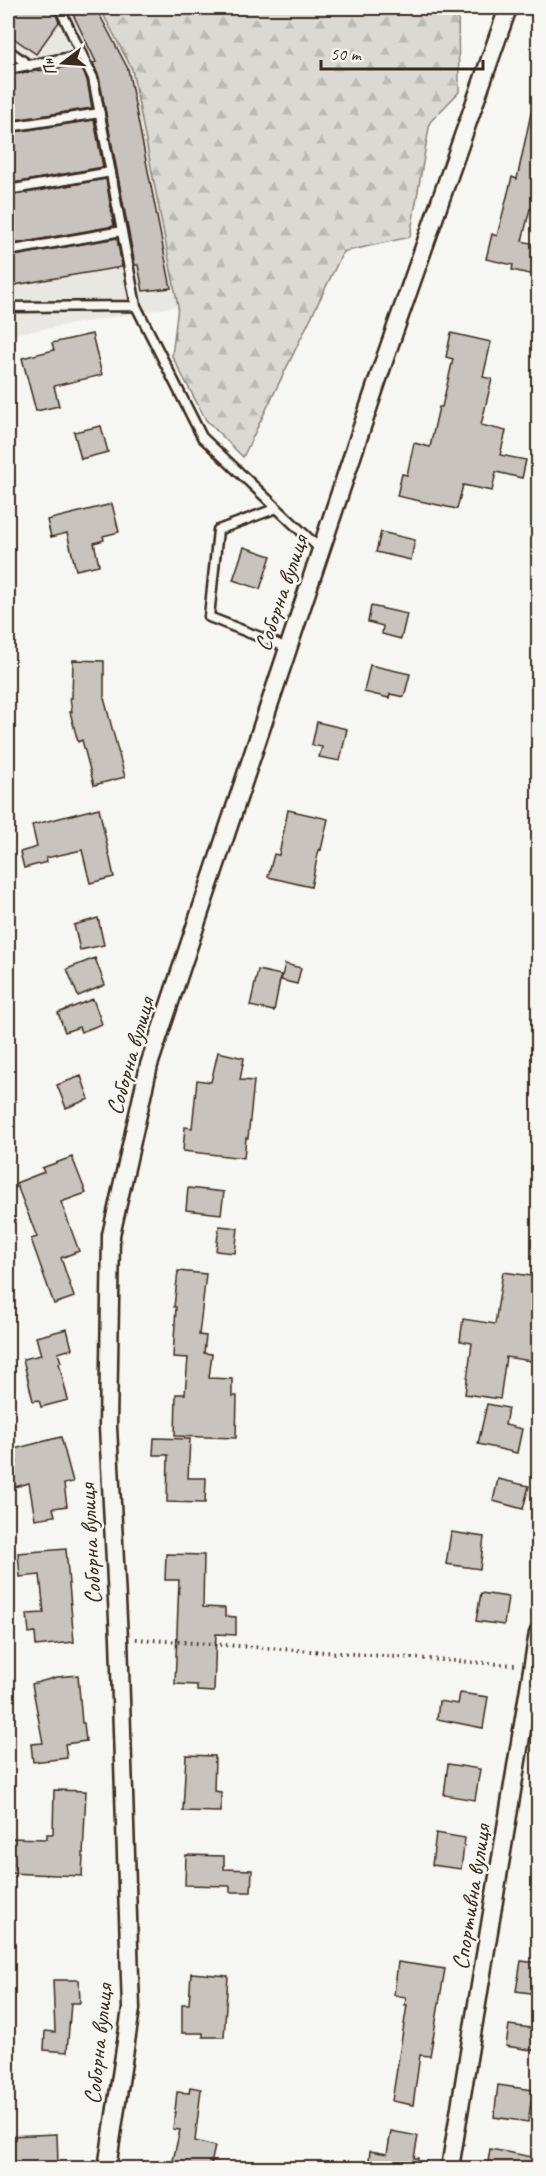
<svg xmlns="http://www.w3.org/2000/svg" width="546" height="2176" font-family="Caveat,sans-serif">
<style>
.built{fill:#e8e7e2}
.forest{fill:url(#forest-firs);stroke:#8a8278;stroke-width:1.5}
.building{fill:#c8c3be;stroke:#3b2a1e;stroke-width:1.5}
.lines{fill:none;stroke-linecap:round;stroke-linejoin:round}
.service-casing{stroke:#3b2a1e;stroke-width:13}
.minor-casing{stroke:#3b2a1e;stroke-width:21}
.path{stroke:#3b2a1e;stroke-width:4;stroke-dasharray:1.5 4.5;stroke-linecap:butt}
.service{stroke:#f6f6f2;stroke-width:8}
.minor{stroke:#f6f6f2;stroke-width:16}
.labels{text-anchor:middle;stroke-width:5;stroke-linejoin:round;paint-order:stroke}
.street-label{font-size:24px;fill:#3b2a1e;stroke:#f6f6f2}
</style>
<defs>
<pattern id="forest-firs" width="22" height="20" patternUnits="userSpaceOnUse" patternTransform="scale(1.5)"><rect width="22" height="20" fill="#dad9d3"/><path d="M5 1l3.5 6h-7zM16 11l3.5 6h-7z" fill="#bcbab5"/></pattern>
</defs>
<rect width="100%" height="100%" fill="#f6f6f2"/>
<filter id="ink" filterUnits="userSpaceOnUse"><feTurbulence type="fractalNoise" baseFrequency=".0167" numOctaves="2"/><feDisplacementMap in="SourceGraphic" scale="12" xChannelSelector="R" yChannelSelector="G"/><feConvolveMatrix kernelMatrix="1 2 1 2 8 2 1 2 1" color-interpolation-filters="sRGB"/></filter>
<g filter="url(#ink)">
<path class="built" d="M8,8H100L132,68L178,306L8,335Z"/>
<path class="forest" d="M100,8H458L459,92L430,122L410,237L343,252L243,457L206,420L172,356L178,306L132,69Z"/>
<path class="building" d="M8,8H51L56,15L59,22L36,54L8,34Z
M66,8H96L128,69L171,288L143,291L138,265H135L99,77L93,63L96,62L70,8L68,10Z
M80,65L87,80L92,108L8,121V75Z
M531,113L538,114V211L530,209L522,241L538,245V256L534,275L512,270L513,265L486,259L492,234L497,236L512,177L517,179Z
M94,120L103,167L8,184V133Z
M106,179L114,226L8,245V196Z
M117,238L122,267L8,286V257Z
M451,333L491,342L483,377L492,379L481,425L506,431L500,455L526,460L522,478L496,472L492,491L463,485L457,509L397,496L402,474L407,475L414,443L430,447L439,407H442L453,359L446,357Z
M92,334L102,375L54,386L59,406L36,411L22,358L54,350L52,343Z
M101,426L108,452L81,459L74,432Z
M112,504L119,532L103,536L104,540L94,543L99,565L76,570L67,533L51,537L47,520Z
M381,532L415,540L411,560L376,552Z
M244,547L271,556L260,589L233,580Z
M371,606L407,614L401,639L382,634L383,626L368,622Z
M73,660L104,661V698L125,777L94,785L82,740L78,742L70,712H72L70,698H72Z
M370,665L410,674L404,697L390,694L389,698L364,692Z
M317,722L347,729L340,761L319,757L322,747L312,745Z
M99,808L114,877L90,883L82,850L46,858L47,862L24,868L20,852L37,847L32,825Z
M288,810L328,819L321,850L319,849L311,887L268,877L274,854L279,855Z
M98,918L104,945L80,950L74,925Z
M95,958L105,985L78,996L67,969Z
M285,964L301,968L297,984L281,980Z
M258,970L281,975L274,1011L250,1006Z
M93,999L102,1024L81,1032L79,1027L65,1032L58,1013Z
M218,1052L244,1058L240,1080L254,1081L248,1138H246L244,1158L183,1151L185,1127L192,1128L197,1080L211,1082Z
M81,1076L89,1099L66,1108L57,1085Z
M72,1157L86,1193L61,1202L79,1251L61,1258L74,1297L54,1304L31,1239L37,1237L16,1183L44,1172L42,1168Z
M188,1188L224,1192L221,1214L186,1210Z
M219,1226L238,1228L235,1253L216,1251Z
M178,1271L206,1274L199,1335L206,1336L204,1353L212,1354L209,1378L232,1379V1396H237L236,1438L175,1436L176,1394H185L188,1358L173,1357L176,1307H174Z
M503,1272L538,1277V1298L533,1331H538V1362L506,1357L500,1399L465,1394L472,1343L460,1341L463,1319L495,1324Z
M67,1329L72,1349L58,1353L61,1362L59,1363L68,1400L41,1407L39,1400L33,1401L23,1359L41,1355L36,1337Z
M487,1404L508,1408L505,1425L522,1429L517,1453L478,1444Z
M61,1437L73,1482L64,1484L67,1506L53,1508L55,1516L35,1519L29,1483L8,1489V1466L17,1463L14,1449Z
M154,1438L190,1439L188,1478H206L205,1503L167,1502L168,1455H153Z
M498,1479L529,1486L523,1509L493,1501Z
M451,1532L484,1537L480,1569L446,1564Z
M66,1549L74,1642L36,1646L35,1632L29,1633L27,1614L44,1613L40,1575L20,1577L18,1553Z
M166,1554L204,1555L203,1607L225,1608V1616L236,1617V1635L216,1634L214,1692L197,1691V1685L175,1684L179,1580H165Z
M481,1593L508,1597L504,1625L476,1621Z
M78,1675L82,1723H84L86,1741L65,1744L67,1758L33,1762L31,1744L43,1743L32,1684L57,1677Z
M460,1693L488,1697L483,1728L437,1719L439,1701L458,1704Z
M186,1755L215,1756L214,1791L221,1792V1812L183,1811Z
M448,1764L480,1769L475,1800L444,1795Z
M54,1790L86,1791L82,1876L8,1873V1838L47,1839V1834H53Z
M436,1833L465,1838L461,1869L432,1865Z
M186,1855L224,1856V1869L252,1870L251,1892H230V1886L185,1885Z
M521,1961L538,1963V1994L516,1991Z
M398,1962L445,1969L430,2056L420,2055L413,2105L392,2101L407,2005H405L406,1997L394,1995Z
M191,1973L228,1976L224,2037H203V2033H182V2004H189Z
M53,1980H79L80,2003H71L67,2052L44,2050L45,2031L55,2032Z
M509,2025L538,2029V2051L506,2046Z
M498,2085L533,2090L528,2122L494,2117Z
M190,2087L201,2089L195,2141L215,2146L210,2169H171L180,2130L173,2129L177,2092L189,2093Z
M391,2131L418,2136L414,2158H418V2169H368L370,2151L387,2154Z
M57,2134L58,2164H8V2136Z
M490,2149L538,2158V2169H487Z"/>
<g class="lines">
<defs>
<path id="service" d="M57,8L61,11L93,78L136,306
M8,50L30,66
M8,69L82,55
M8,127L100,113
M8,190L111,172
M8,251L122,231
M8,307L136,306L202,437L321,550
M277,508L218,530L209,617L288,648"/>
<path id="minor" d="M107,2168L131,2009L119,1638L108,1427L111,1235L149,1065L384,361L508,8
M450,2168L538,1633"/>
</defs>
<use href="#service" class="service-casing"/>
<use href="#minor" class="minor-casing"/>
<path class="path" d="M136,1639L515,1665"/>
<use href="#service" class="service"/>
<use href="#minor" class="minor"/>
</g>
</g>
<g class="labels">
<g class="street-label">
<text transform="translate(281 593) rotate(-71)" y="8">Соборна вулиця</text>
<text transform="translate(130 1056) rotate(-74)" y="8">Соборна вулиця</text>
<text transform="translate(90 1544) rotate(-93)" y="8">Соборна вулиця</text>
<text transform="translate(471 1897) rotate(-81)" y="8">Спортивна вулиця</text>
<text transform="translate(98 2044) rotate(-84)" y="8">Соборна вулиця</text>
</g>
</g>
<rect width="546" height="2176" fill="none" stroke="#f6f6f2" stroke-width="30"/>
<rect x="15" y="15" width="516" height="2146" fill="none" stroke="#3b2a1e" stroke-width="2" filter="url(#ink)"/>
<g transform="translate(63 63) rotate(253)" stroke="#f6f6f2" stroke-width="4.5" paint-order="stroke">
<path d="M0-4.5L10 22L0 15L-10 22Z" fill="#3b2a1e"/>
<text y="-9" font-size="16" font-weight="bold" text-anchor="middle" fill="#3b2a1e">Пн</text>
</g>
<path d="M321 60v9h162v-9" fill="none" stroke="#3b2a1e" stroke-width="3"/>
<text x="330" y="60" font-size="18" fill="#3b2a1e" stroke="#f6f6f2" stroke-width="4.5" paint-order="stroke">50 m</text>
</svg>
